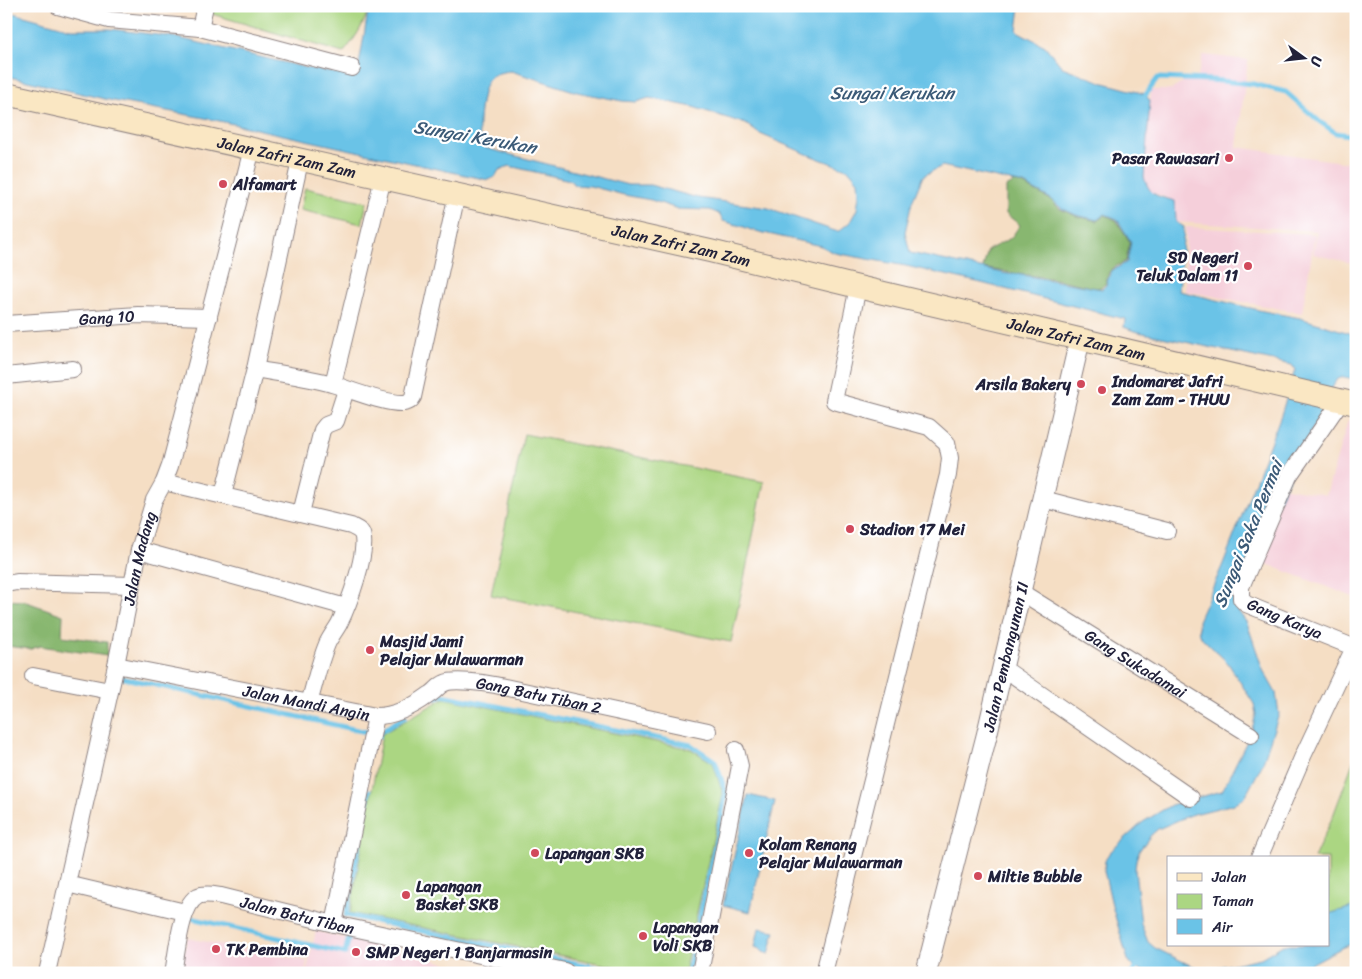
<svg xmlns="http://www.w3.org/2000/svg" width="1362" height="979" font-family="Sriracha,sans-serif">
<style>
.built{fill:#f5cfda}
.green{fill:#abd682;stroke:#667c5e}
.forest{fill:#88b770;stroke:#556c56}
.water{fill:#6ac3e7;stroke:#467291;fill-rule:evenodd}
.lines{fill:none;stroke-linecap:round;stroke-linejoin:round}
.stream{stroke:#6ac3e7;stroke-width:5}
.minor-casing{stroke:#8c8080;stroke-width:18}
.tertiary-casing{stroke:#8c8080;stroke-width:22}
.secondary-casing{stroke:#8c8080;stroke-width:24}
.minor{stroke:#fff;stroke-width:16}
.tertiary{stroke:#fff;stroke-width:20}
.secondary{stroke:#fae7c3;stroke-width:22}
.poi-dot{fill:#d1495b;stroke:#fff;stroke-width:2}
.labels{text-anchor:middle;stroke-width:4.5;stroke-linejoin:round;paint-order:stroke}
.street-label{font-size:16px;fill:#22223b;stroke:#fff}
.poi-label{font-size:16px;font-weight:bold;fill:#22223b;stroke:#fff;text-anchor:start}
.water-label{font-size:18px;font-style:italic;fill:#3b5a77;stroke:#fff}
</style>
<rect width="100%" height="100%" fill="#fff"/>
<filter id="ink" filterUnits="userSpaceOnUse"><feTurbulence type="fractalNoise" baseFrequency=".02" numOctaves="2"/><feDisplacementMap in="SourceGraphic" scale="10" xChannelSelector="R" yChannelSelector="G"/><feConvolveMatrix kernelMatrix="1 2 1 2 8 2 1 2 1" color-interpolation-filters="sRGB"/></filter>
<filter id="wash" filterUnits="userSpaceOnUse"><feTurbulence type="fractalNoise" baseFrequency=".0096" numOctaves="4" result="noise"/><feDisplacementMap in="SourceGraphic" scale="20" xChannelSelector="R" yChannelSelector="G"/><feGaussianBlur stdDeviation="1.12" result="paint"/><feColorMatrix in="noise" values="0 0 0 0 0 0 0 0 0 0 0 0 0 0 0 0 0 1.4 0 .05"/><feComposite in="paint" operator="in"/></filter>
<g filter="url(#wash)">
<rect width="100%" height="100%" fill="#f5dec4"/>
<path class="built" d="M1203,55L1248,60L1237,147L1356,164L1353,202L1356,204V264L1313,254L1317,231L1176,222L1175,201L1151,192L1147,187L1144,177L1151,90H1171L1188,79L1197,78Z
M1186,227L1315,234L1302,313L1185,291Z
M1348,420L1356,422V598L1251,558L1280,487L1326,495Z
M316,931L485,973H306Z
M187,938L307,961L305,973H180Z"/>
<path class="green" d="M179,6H369C365,24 354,40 343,53L212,14Z
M305,188L367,202L362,224L300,210Z
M524,434L764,482L731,642L491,595Z
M444,698L691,749L713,763L723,794L684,973H647L350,913L382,734Z
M1356,754V904L1336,917L1328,914V858H1314L1333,816Z"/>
<path class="forest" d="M1015,182L1024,185L1051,200L1060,209L1076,216L1097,221L1105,215L1116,220L1130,242L1126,261C1121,264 1113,267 1110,271C1106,276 1108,285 1101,287C1093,290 1082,284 1074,283C1044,276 1013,274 983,268L988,250L1011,238L1020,225L1006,214V187Z
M6,600L24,601L63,615L62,636L107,642V656L40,646L31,649L6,646Z"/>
<path class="water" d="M369,6H1020L1017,31L1045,46L1062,67L1104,83L1145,94L1150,101L1144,177C1150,197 1158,196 1175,201L1176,222L1184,227L1179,291L1263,311L1300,318L1356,335V379L1343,377L1336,380L1238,586L1233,604L1247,623L1263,670L1276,693L1279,714L1262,765L1245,797L1234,804L1190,815L1158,829L1151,835L1139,851L1136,860L1135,870L1141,924L1148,942L1155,948L1190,965L1199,968L1209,969L1261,958L1283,945H1328V914L1356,906V943L1343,947L1294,973H1150L1135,968L1128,960L1113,909L1104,871L1105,861L1109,853L1143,822L1171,805L1222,791L1251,733L1256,714L1254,704L1228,663L1199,635L1198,621L1223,564L1281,415L1295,370L1292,365L1134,331L1124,327L1125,319L977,282L906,266L835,253L821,246L751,230L744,227L723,221L719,214L710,210L678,209L651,200L624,195L590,186L574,185L570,180L509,166L499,170L495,177L488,180L215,120L109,100L6,76V11L71,29H110L174,37L312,69L357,77ZM511,71L577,92L622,101L636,102L649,98L693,107L746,124L758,133L809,155L849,170L858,181L859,195L857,209L850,222L839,231H835L768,208L698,198L650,185H628L485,148C483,143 480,138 479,133C478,122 481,92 487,82C492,73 502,72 511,71ZM942,166L1024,184L1051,199L1061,208L1076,215L1097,220L1105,214L1117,219L1131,242L1127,262L1111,271L1106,285L1102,289L1016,274H1008L910,253L905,232L912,202L923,176Z
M748,795L775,801L750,912L723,905Z
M759,928L775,931L769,954L763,952L760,949L755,947Z"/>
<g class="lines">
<path class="stream" d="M1142,100L1158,78L1211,80L1253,84L1286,92L1320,122L1336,133L1356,136
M120,677L371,733
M436,698L442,695L691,745L715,761L726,793L688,973
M379,736L380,732L405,717
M369,791L346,915L622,973
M186,917L345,953L351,930
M1132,973L1140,963"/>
</g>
</g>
<g filter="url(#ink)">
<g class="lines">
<defs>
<g id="minor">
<path d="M58,6L109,20L200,28L352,68"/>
<path d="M200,28L205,6"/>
<path id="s1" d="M6,324L138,315L209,317"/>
<path d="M255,369C281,374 307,377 332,384C351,390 385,404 404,403C409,402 411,401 413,397L457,194"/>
<path d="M6,376L73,369"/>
<path d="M333,384L383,178"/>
<path d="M164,482L351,526C355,528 358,529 361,532C371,547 347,608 339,624C335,631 330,637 327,644C319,663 315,683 309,703"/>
<path d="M223,495L255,369L300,161"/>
<path d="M1043,499L1167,531"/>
<path d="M301,513L322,430L326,425L336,421L346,390"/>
<path d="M139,550L346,607"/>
<path d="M6,584L17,582L132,585"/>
<path id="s2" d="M1021,592L1251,735"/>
<path id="s3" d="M116,665L376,716C395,716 414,706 429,695C435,692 439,685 445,683C454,679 484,683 495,685L708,731"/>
<path d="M1003,668L1191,798"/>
<path d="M33,676L110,691"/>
<path d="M1259,858L1303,756L1351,654L1352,649L1348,645L1246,604L1241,599V587L1289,476L1341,401"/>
<path d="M67,884L185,912"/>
<path d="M334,924L376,716"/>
<path id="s4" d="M47,973L116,665L139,550L154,500L164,482L170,466L252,149"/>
<path id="s5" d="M173,973C177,954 180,905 198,896C205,893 214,895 221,896L334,924L518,963"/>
<path d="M700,973L740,766L736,750"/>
<path d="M824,973L948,475L950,458L947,443L929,427L834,401L858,287"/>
</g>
<g id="tertiary">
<path d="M516,973L518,963L564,973"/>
<path id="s6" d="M926,973L987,734L1080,339"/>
</g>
<g id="secondary">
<path id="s7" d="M6,94L710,251L858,287L1356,404"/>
</g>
</defs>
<use href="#minor" class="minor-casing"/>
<use href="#tertiary" class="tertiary-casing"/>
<use href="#secondary" class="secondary-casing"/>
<use href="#minor" class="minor"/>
<use href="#tertiary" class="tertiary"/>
<use href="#secondary" class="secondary"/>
</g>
</g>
<g class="poi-dot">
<circle cx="1229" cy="158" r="5"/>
<circle cx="223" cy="184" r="5"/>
<circle cx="1248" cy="266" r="5"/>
<circle cx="1081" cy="384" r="5"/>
<circle cx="1102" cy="390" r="5"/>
<circle cx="850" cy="529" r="5"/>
<circle cx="370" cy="650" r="5"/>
<circle cx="535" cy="853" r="5"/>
<circle cx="749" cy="853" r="5"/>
<circle cx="978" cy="876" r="5"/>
<circle cx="406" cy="895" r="5"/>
<circle cx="643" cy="936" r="5"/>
<circle cx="216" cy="949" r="5"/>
<circle cx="356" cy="952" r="5"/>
</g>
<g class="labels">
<g class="street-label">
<text dy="6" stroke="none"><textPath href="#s7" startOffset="288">Jalan Zafri Zam Zam</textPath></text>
<text dy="6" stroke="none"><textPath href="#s7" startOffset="692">Jalan Zafri Zam Zam</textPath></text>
<text dy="6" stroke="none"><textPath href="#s1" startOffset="101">Gang 10</textPath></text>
<text dy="6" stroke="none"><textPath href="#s7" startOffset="1098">Jalan Zafri Zam Zam</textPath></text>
<text dy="6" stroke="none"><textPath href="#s4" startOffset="425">Jalan Madang</textPath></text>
<text transform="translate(1285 618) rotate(23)" y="6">Gang Karya</text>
<text dy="6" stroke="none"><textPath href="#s6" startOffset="326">Jalan Pembangunan II</textPath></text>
<text dy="6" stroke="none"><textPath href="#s2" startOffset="135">Gang Sukadamai</textPath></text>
<text dy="6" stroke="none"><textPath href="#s3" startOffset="438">Gang Batu Tiban 2</textPath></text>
<text dy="6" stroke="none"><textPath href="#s3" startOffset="194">Jalan Mandi Angin</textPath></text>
<text dy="6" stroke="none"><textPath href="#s5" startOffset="185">Jalan Batu Tiban</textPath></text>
</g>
<g class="poi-label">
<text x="1219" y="164" text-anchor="end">Pasar Rawasari</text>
<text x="233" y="190">Alfamart</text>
<text x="1238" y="263" text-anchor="end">SD Negeri<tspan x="1238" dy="18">Teluk Dalam 11</tspan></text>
<text x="1112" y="387">Indomaret Jafri<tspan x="1112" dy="18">Zam Zam - THUU</tspan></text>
<text x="1071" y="390" text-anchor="end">Arsila Bakery</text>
<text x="860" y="535">Stadion 17 Mei</text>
<text x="380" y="647">Masjid Jami<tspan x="380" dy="18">Pelajar Mulawarman</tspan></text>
<text x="759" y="850">Kolam Renang<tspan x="759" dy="18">Pelajar Mulawarman</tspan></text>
<text x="545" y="859">Lapangan SKB</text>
<text x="988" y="882">Miltie Bubble</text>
<text x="416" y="892">Lapangan<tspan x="416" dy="18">Basket SKB</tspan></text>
<text x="653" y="933">Lapangan<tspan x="653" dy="18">Voli SKB</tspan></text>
<text x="226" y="955">TK Pembina</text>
<text x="366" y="958">SMP Negeri 1 Banjarmasin</text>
</g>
<g class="water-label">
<text x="892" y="99">Sungai Kerukan</text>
<text transform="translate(475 137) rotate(10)" y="6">Sungai Kerukan</text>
<text transform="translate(1248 534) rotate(-68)" y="6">Sungai Saka Permai</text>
</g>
</g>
<rect width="1362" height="979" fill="none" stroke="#fff" stroke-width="25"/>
<rect x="1167" y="856" width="162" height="90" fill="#ffffff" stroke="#a7a7b1"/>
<rect x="1177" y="873" width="25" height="8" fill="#fae7c3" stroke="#a7a7b1"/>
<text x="1212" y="882" font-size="15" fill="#22223b">Jalan</text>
<rect x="1177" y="894" width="25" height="15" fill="#abd682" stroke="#a7a7b1"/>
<text x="1212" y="906" font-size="15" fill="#22223b">Taman</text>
<rect x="1177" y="919" width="25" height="15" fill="#6ac3e7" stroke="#a7a7b1"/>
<text x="1212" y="932" font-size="15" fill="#22223b">Air</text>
<g transform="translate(1304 58) rotate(105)" stroke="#ffffff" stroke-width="4" paint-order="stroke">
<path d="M0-4L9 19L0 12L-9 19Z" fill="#22223b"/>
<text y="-8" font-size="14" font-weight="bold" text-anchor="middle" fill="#22223b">U</text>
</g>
</svg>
